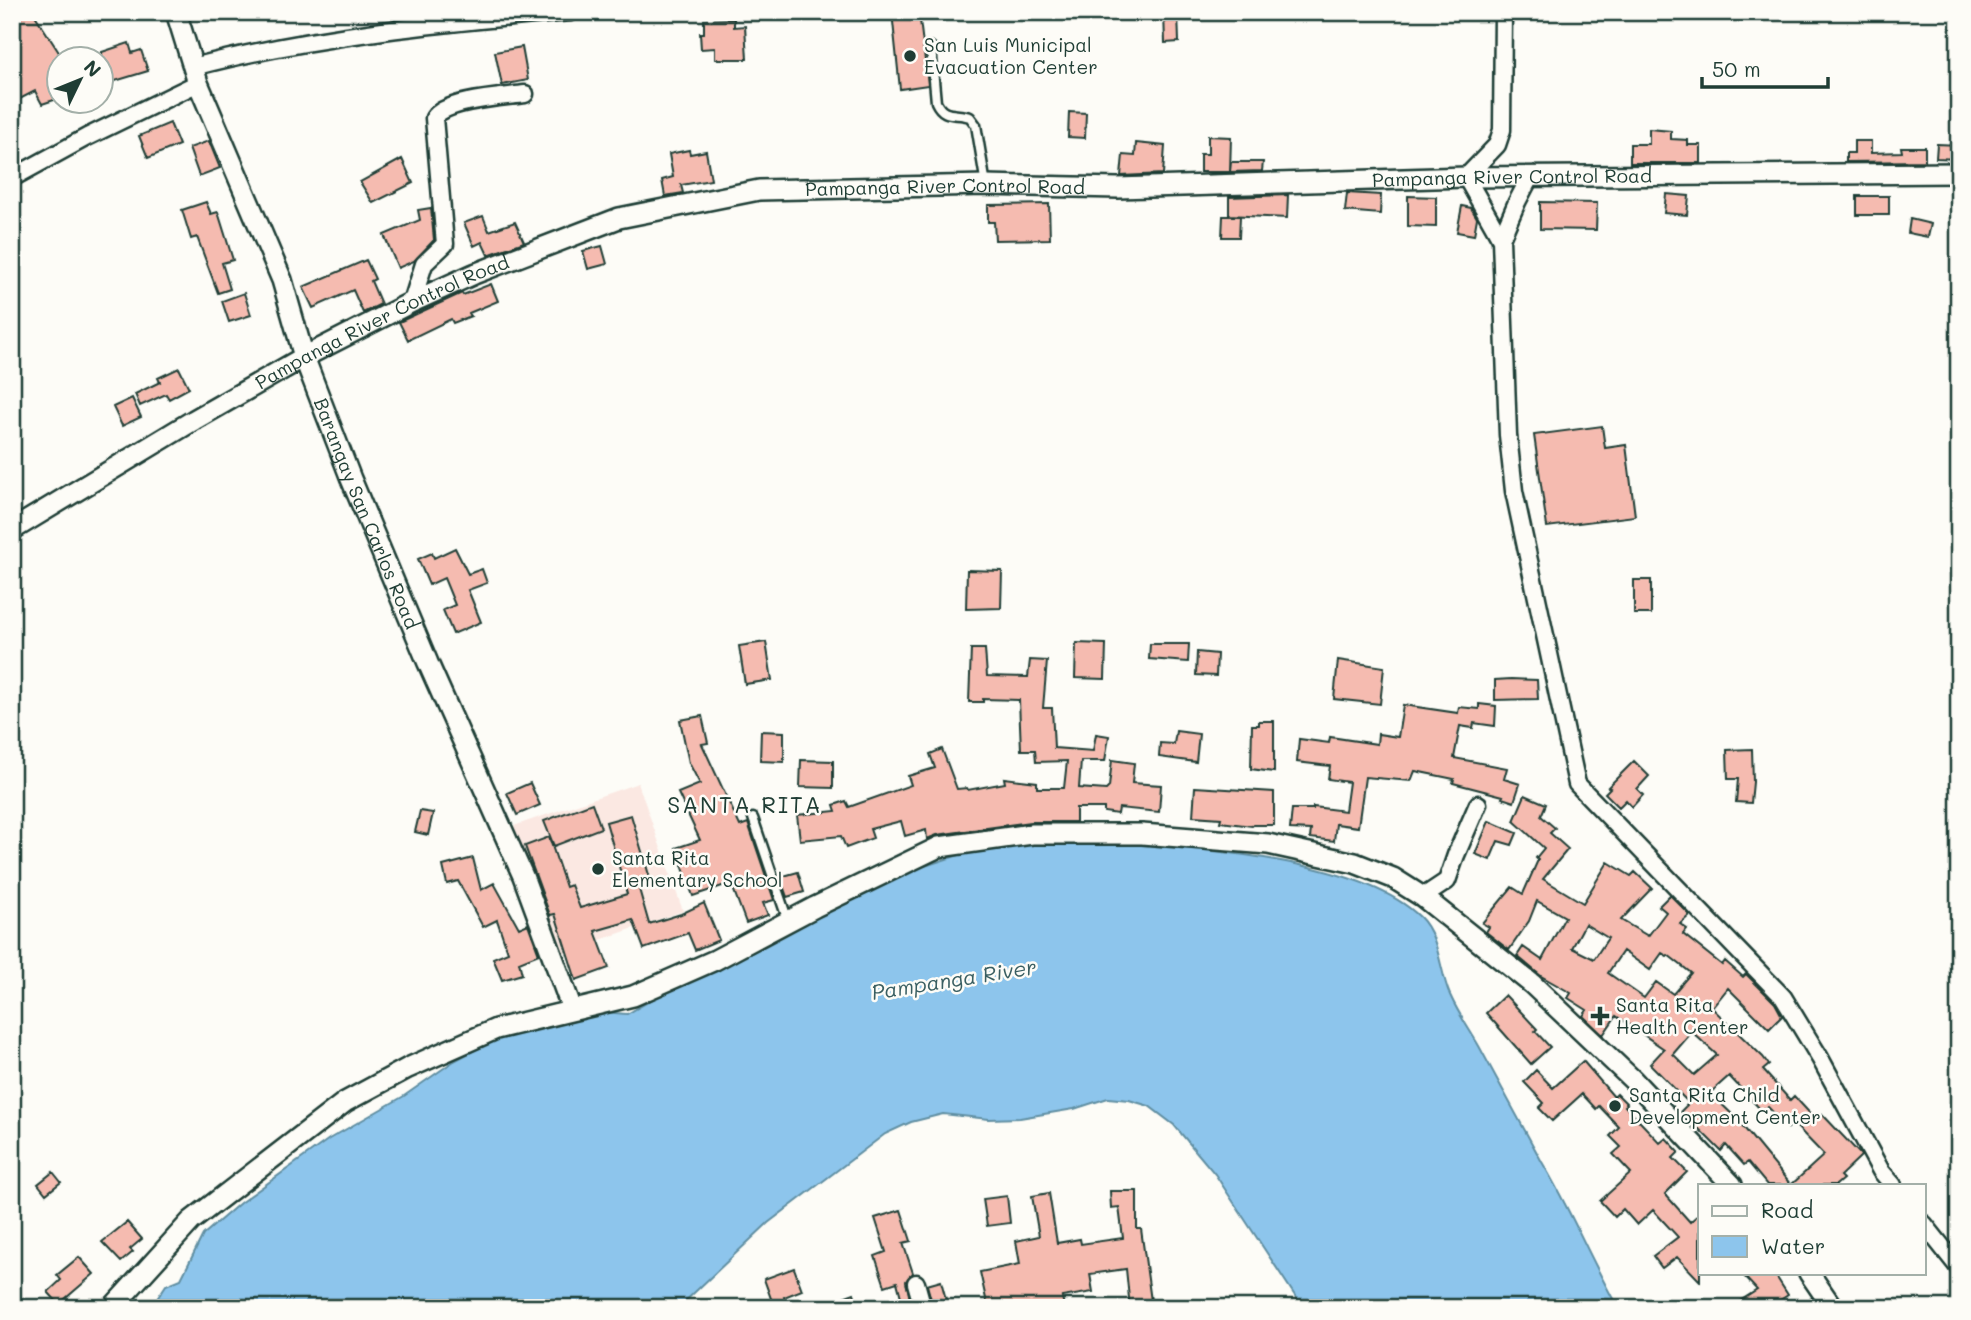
<svg xmlns="http://www.w3.org/2000/svg" width="1971" height="1320" font-family="Mali,sans-serif">
<style>
.built{fill:#fbe8e2}
.water{fill:#8dc5ec;stroke:#618fa2;stroke-width:2}
.building{fill:#f5bbb0;stroke:#1f3d34;stroke-width:2;fill-rule:evenodd}
.lines{fill:none;stroke-linecap:round;stroke-linejoin:round}
.service-casing{stroke:#1f3d34;stroke-width:13}
.minor-casing{stroke:#1f3d34;stroke-width:21}
.tertiary-casing{stroke:#1f3d34;stroke-width:24}
.service{stroke:#fdfcf7;stroke-width:8}
.minor{stroke:#fdfcf7;stroke-width:16}
.tertiary{stroke:#fdfcf7;stroke-width:19}
.poi-dot{fill:#1f3d34;stroke:#fdfcf7;stroke-width:2.5}
.labels{text-anchor:middle;stroke-width:5;stroke-linejoin:round;paint-order:stroke}
.poi-label{font-size:19px;fill:#1f3d34;stroke:#fdfcf7;text-anchor:start}
.street-label{font-size:19px;fill:#1f3d34;stroke:#fdfcf7}
.water-label{font-size:21px;font-style:italic;fill:#3a5f62;stroke:#fdfcf7}
.quarter-label{font-size:23px;letter-spacing:2px;fill:#1f3d34;stroke:#fdfcf7}
</style>
<rect width="100%" height="100%" fill="#fdfcf7"/>
<filter id="ink" filterUnits="userSpaceOnUse"><feTurbulence type="fractalNoise" baseFrequency=".0143" numOctaves="2"/><feDisplacementMap in="SourceGraphic" scale="14" xChannelSelector="R" yChannelSelector="G"/><feConvolveMatrix kernelMatrix="1 2 1 2 8 2 1 2 1" color-interpolation-filters="sRGB"/></filter>
<g filter="url(#ink)">
<path class="built" d="M638,783L683,911L557,955L511,827Z"/>
<path class="water" d="M1100,841C1184,848 1358,856 1420,917C1440,937 1439,970 1450,995C1458,1013 1469,1029 1479,1046C1500,1085 1521,1123 1542,1162C1570,1209 1591,1260 1618,1308H1303L1215,1174L1174,1125L1149,1106L1129,1100L1108,1098L1074,1109L1020,1118L989,1119L943,1114L911,1122L885,1134L768,1223L678,1308H151L166,1285L181,1279L203,1235L240,1203L329,1139L404,1096L454,1061L480,1047L534,1025L602,1012L627,1014L667,991L903,873L962,854L989,847L1045,842Z"/>
<path class="building" d="M12,12H33L60,54V98L42,104L35,91L12,103Z
M892,12H919L928,85L900,89Z
M1164,12H1178L1179,42L1165,43Z
M734,19V27L745,26L747,59H715V48L701,49L700,33H704V20Z
M129,43L132,53L141,50L148,71L102,85V52Z
M522,47L528,80L502,85L495,52Z
M1069,112L1086,113L1085,138L1068,137Z
M170,123L179,145L148,158L139,136Z
M1649,129L1671,131V139L1688,140V145H1701V163H1630V144H1649Z
M1208,136L1231,137L1230,172H1200V154H1208Z
M209,141L220,168L199,176L189,148Z
M1854,141H1871V153L1902,152L1901,147H1925V161L1846,162V153H1854Z
M1136,143L1165,146L1163,174L1121,176L1123,155L1135,156Z
M1937,144L1959,145L1958,159L1936,158Z
M689,150L690,154L706,151L711,180L681,185L683,193L665,196L662,180L673,177L669,154Z
M402,159L413,183L373,203L360,182Z
M1231,162H1263L1262,171L1230,172Z
M1347,193L1381,195L1380,214L1345,211Z
M1666,194L1689,196L1687,215L1664,213Z
M1288,195L1287,218L1229,215V197Z
M1408,196L1436,197V227L1408,226Z
M1857,196H1889V215H1857Z
M206,202L211,214L218,212L233,260L222,263L230,289L218,293L197,237L191,239L182,210Z
M1540,202L1597,203L1596,230L1540,229Z
M1049,204L1050,239L995,240L994,222H988V205Z
M1462,206L1471,208L1477,218L1474,235L1457,232Z
M431,208L434,240L414,261L398,268L384,235L420,220L418,210Z
M483,216L489,231L515,222L524,242L488,255L482,242L474,246L464,223Z
M1223,216H1240L1239,237H1222Z
M1910,219L1931,224L1928,237L1908,233Z
M602,246L607,264L588,269L583,251Z
M366,260L375,279L371,281L381,304L363,313L353,290L313,308L303,287Z
M491,284L498,301L469,313L471,316L453,323L451,319L408,340L399,322L462,293L463,295Z
M244,293L251,315L229,322L222,301Z
M179,368L189,388L169,399L166,394L140,406L135,394L160,382L158,378Z
M132,398L141,417L122,426L113,407Z
M1602,426L1605,448L1626,445L1635,516L1547,527L1534,435Z
M455,548L468,574L482,569L487,583L468,590L481,622L453,634L443,610L455,605L444,578L429,585L418,559L432,553L434,558Z
M967,570L1002,571L1001,608L966,609Z
M1634,580H1651V614H1634Z
M766,642L772,680L745,684L739,646Z
M1076,643L1106,644L1105,679L1075,678Z
M1150,644H1189L1188,662L1149,659Z
M971,649H985L987,676L1028,677L1030,660L1047,661L1043,708H1052L1054,748L1093,751L1096,734L1109,736L1105,761H1081L1079,788L1106,790L1109,787L1112,760L1134,763L1132,783L1161,785L1159,812L1119,808L1118,814L1104,812V808H1076V822H1030L937,835L927,839L926,830L905,836L901,821L870,829L873,838L846,848L841,836L800,840L797,815L836,811L834,805L846,801L849,807L911,785L908,776L935,768L930,754L942,749L957,789L967,788L968,790L1005,783L1004,778L1037,782V788H1064L1067,761L1036,762L1035,750H1021L1019,700L983,699V702H969Z
M1197,652L1217,654L1216,676L1196,675Z
M1338,660L1384,667L1380,704L1334,699Z
M1511,679L1537,680L1538,699L1495,700V680Z
M1479,704L1496,706L1495,726L1474,723L1473,728L1460,726L1454,758L1507,768L1504,779L1520,784L1514,802L1502,798L1503,796L1453,783L1454,779L1415,771L1411,781L1365,777L1358,827L1336,824L1334,841L1310,838L1311,830L1290,829L1292,809H1313V807L1345,811L1349,782L1328,779L1330,766L1297,762L1299,739L1329,743L1330,737L1377,744L1378,734L1398,737L1403,705L1458,713L1459,707L1479,709Z
M702,716L708,743L702,744L740,826L748,823L774,900L763,903L768,915L746,923L731,883L693,896L676,848L700,840L678,793L700,784L689,763L680,720Z
M1259,721H1274V772L1251,769L1252,725H1259Z
M761,731L784,732V762L760,761Z
M1176,731L1199,734L1196,762L1159,757L1160,743L1174,744Z
M1752,749L1753,782L1751,803L1736,802L1738,779H1728L1727,750Z
M801,760L833,761V788L800,787Z
M1634,761L1649,776L1637,789L1643,795L1632,807L1626,800L1619,807L1605,793L1610,788L1608,787Z
M530,783L540,805L517,815L507,793Z
M1195,787L1274,792V825H1253L1252,826L1220,822L1221,818L1193,816Z
M1525,795L1546,804L1541,816L1555,828L1550,833L1568,849L1543,879L1583,903L1608,862L1631,876L1635,872L1652,888L1621,920L1648,936L1666,912L1659,906L1670,895L1690,915L1680,924L1687,929L1683,934L1722,965L1725,961L1743,977L1746,974L1775,1003L1782,1016L1769,1029L1728,988L1712,1008L1763,1057L1769,1065L1763,1070L1790,1100L1794,1096L1816,1120L1822,1114L1860,1154L1861,1156L1840,1176L1843,1179L1836,1185H1767L1748,1162L1744,1165L1726,1145L1721,1151L1681,1111L1689,1103L1650,1064L1664,1049L1616,1016L1603,1035L1583,1016L1587,1010L1568,998L1571,993L1541,976L1517,956L1523,947L1542,960L1565,917L1537,901L1529,921L1509,950L1486,932L1489,927L1482,923L1512,887L1523,894L1538,860L1536,858L1544,848L1514,821ZM1585,924L1608,938L1594,959L1572,948ZM1623,951L1650,970L1662,953L1667,956L1668,955L1691,973L1673,994L1656,982L1644,998L1608,973ZM1692,1032L1717,1055L1694,1075L1673,1054ZM1729,1076L1761,1110L1768,1107L1788,1128L1793,1123L1824,1155L1791,1185L1736,1118L1710,1093Z
M592,803L601,828L554,846L544,821Z
M420,811L433,813L428,835L415,832Z
M631,815L652,885L639,889L649,924L681,914L704,903L719,940L695,950L688,933L644,949L633,920L616,925L595,931L609,968L576,980L555,914L550,915L525,846L549,837L566,887L571,885L580,908L627,894L606,822Z
M1489,821L1517,833L1512,845L1498,841L1490,860L1475,854Z
M473,858L481,890L494,883L519,928L528,924L539,954L519,962L522,974L502,980L493,958L508,952L497,920L483,927L458,881L447,884L443,866Z
M798,872L804,892L787,897L780,877Z
M1505,995L1537,1029L1535,1031L1550,1047L1531,1064L1486,1013Z
M1583,1061L1614,1097L1617,1094L1627,1104L1625,1106L1660,1143L1666,1138L1679,1152L1673,1158L1687,1172L1665,1194L1690,1222L1700,1213V1281L1677,1257L1662,1268L1653,1256L1678,1237L1653,1210L1637,1225L1623,1209L1615,1217L1600,1201L1631,1173L1613,1154L1621,1147L1610,1136L1619,1127L1599,1106L1596,1109L1582,1094L1552,1121L1539,1108L1544,1103L1524,1082L1536,1070L1553,1088Z
M53,1172L61,1182L46,1194L38,1184Z
M1110,1191H1137V1229H1141L1152,1308H1130L1126,1269L1090,1274L1093,1292L1062,1297L1064,1306L988,1308L980,1272L1020,1264L1016,1241L1039,1236L1032,1196L1049,1193L1057,1243L1080,1239L1081,1244L1123,1238L1119,1207L1111,1208Z
M1007,1196L1010,1223L987,1226L983,1199Z
M901,1210L911,1241L903,1243L913,1273L906,1281L912,1308H904L897,1282L885,1286L875,1256L886,1252L875,1218Z
M127,1222L142,1239L130,1249L133,1252L121,1262L102,1242Z
M79,1257L94,1274L59,1304L48,1292L61,1280L57,1275Z
M794,1268L802,1290L784,1297L786,1302L774,1307L764,1279Z
M1741,1273H1774L1788,1295L1768,1308H1729L1757,1290Z
M941,1281L947,1303L933,1307L927,1285Z
M854,1293L859,1308H819V1306Z"/>
<g class="lines">
<defs>
<path id="service" d="M931,47L936,102C944,119 955,112 970,117L976,125L986,185
M753,818L788,921"/>
<path id="minor" d="M193,67C315,35 446,22 571,12
M1530,177L1517,202L1501,239L1508,435L1514,491L1577,784L1783,997L1820,1058L1881,1171L1893,1185
M12,178L87,137L198,83
M1501,239L1466,177L1497,145L1502,130L1503,12
M412,302L424,264L445,244L434,118C445,100 504,97 525,94
M1423,897L1447,881L1456,855L1478,804
M1924,1224L1959,1268
M916,1283L923,1308"/>
<g id="tertiary">
<path id="s1" d="M176,12L198,83L282,280L304,357L351,479L428,663L523,876L572,1009"/>
<path id="s2" d="M12,530L194,420L304,357L412,302L474,274L619,218L759,190L986,185L1118,188L1466,177L1959,173"/>
<path d="M1809,1273L1833,1308"/>
<path d="M112,1308L191,1221L345,1102L408,1068L496,1029L633,996L715,960L815,907L939,847L1032,834H1142L1268,844L1355,863L1393,878L1423,897L1532,984L1633,1080L1732,1185"/>
</g>
</defs>
<use href="#service" class="service-casing"/>
<use href="#minor" class="minor-casing"/>
<use href="#tertiary" class="tertiary-casing"/>
<use href="#service" class="service"/>
<use href="#minor" class="minor"/>
<use href="#tertiary" class="tertiary"/>
</g>
</g>
<g class="poi-dot">
<circle cx="910" cy="56" r="7"/>
<circle cx="598" cy="869" r="7"/>
<path d="M1596.5 1005.5h7v7h7v7h-7v7h-7v-7h-7v-7h7z"/>
<circle cx="1615" cy="1106" r="7"/>
</g>
<g class="labels">
<g class="poi-label">
<text x="924" y="52">San Luis Municipal<tspan x="924" dy="22">Evacuation Center</tspan></text>
<text x="612" y="865">Santa Rita<tspan x="612" dy="22">Elementary School</tspan></text>
<text x="1616" y="1012">Santa Rita<tspan x="1616" dy="22">Health Center</tspan></text>
<text x="1629" y="1102">Santa Rita Child<tspan x="1629" dy="22">Development Center</tspan></text>
</g>
<g class="street-label">
<text dy="7" stroke="none"><textPath href="#s2" startOffset="1580">Pampanga River Control Road</textPath></text>
<text dy="7" stroke="none"><textPath href="#s2" startOffset="1013">Pampanga River Control Road</textPath></text>
<text dy="7" stroke="none"><textPath href="#s2" startOffset="425">Pampanga River Control Road</textPath></text>
<text dy="7" stroke="none"><textPath href="#s1" startOffset="537">Barangay San Carlos Road</textPath></text>
</g>
<g class="water-label">
<text transform="translate(954 980) rotate(-9)" y="7">Pampanga River</text>
</g>
<g class="quarter-label">
<text x="745" y="813">SANTA RITA</text>
</g>
</g>
<rect width="1971" height="1320" fill="none" stroke="#fdfcf7" stroke-width="42"/>
<rect x="21" y="21" width="1929" height="1278" fill="none" stroke="#1f3d34" stroke-width="2.5" filter="url(#ink)"/>
<rect x="1698" y="1184" width="228" height="91" fill="#fdfcf7" stroke="#a4b0a9" stroke-width="2"/>
<rect x="1712" y="1206" width="35" height="10" fill="#fdfcf7" stroke="#a4b0a9" stroke-width="2"/>
<text x="1761" y="1218" font-size="21" fill="#1f3d34">Road</text>
<rect x="1712" y="1236" width="35" height="21" fill="#8dc5ec" stroke="#a4b0a9" stroke-width="2"/>
<text x="1761" y="1254" font-size="21" fill="#1f3d34">Water</text>
<g transform="translate(80 80) rotate(47)"><circle r="33" fill="#fdfcf7" stroke="#a4b0a9" stroke-width="2"/>
<path d="M0-5L12 26L0 18L-12 26Z" fill="#1f3d34"/>
<text y="-10" font-size="19" font-weight="bold" text-anchor="middle" fill="#1f3d34">N</text>
</g>
<path d="M1702 77v10h126v-10" fill="none" stroke="#1f3d34" stroke-width="3.5"/>
<text x="1712" y="77" font-size="21" fill="#1f3d34" stroke="#fdfcf7" stroke-width="5" paint-order="stroke">50 m</text>
</svg>
